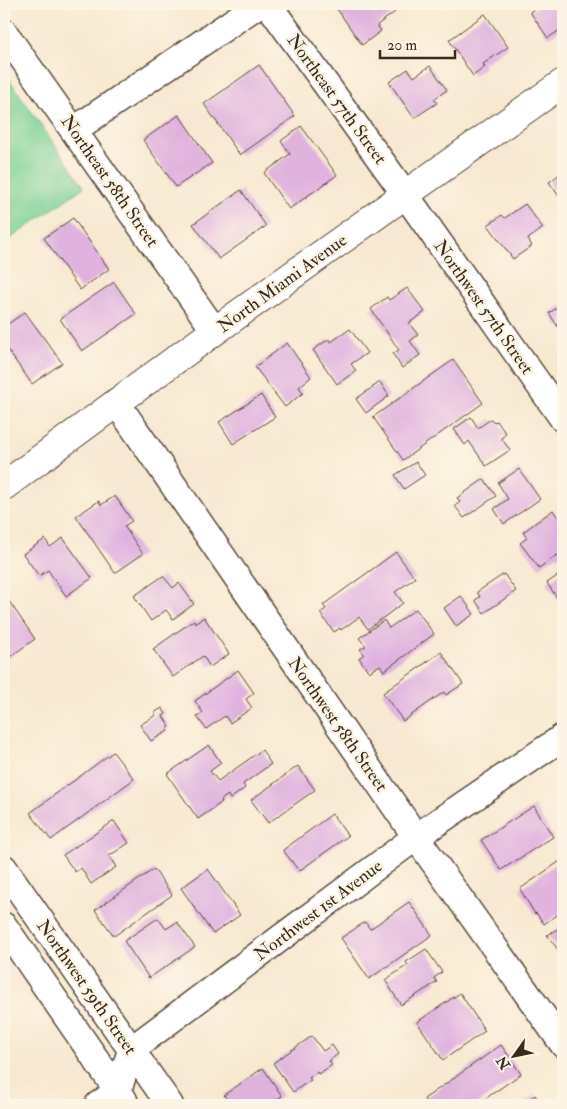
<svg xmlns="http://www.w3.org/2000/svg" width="567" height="1109" font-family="'IM FELL Double Pica',serif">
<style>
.green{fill:#7ad196;stroke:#5a7e5a}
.building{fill:#e0b3de}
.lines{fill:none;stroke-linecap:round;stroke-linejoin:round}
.minor-casing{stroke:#574739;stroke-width:29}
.secondary-casing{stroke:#574739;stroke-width:30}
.minor{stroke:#fff;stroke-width:26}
.secondary{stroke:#fff;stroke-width:28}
.labels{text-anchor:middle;stroke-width:5;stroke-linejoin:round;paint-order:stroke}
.street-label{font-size:18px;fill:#3b2a1e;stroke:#fcf5e5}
</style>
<rect width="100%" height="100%" fill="#fcf5e5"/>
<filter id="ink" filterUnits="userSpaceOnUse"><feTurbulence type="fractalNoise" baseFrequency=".02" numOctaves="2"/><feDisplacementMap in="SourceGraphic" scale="10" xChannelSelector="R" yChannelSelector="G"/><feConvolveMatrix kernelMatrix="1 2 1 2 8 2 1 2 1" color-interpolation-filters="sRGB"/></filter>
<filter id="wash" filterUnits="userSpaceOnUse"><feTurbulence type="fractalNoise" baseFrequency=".0096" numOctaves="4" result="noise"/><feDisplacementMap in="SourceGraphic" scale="20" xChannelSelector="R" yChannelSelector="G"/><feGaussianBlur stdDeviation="1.12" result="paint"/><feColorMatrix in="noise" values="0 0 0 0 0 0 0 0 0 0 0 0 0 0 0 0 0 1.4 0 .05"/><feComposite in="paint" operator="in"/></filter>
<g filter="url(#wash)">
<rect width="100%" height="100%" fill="#f7e9d1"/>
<path class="green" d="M4,72L84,187L4,243Z"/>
<g id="blocks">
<path class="building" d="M346,4H389L395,12L377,25L381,31L362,45L337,9Z
M541,4H563V28L548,38L530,12Z
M485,14L508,47L483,64L485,67L473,76L449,40Z
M259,65L295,116L240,155L204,104Z
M430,66L447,90L434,99L437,103L414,118L389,82L408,69L414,77Z
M179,115L212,163L176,187L143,140Z
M301,126L337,175L289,209L264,173L290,154L281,141Z
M563,172V202L549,182Z
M241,190L266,226L219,259L193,224Z
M525,204L543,228L528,239L532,246L513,259L488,225L502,215L505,218Z
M73,218L109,269L80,290L44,238Z
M114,282L136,314L82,351L60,319Z
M407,288L425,312L409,323L418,335L410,341L420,355L402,368L393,354L399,350L371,309L387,297L389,300Z
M563,304V324L558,327L549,313Z
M25,312L62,363L32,384L4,345V327Z
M350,329L367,353L351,364L356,371L337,384L313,350L329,339L331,342Z
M287,343L311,377L299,387L303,393L285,407L255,367Z
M453,360L483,403L403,460L373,417Z
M380,382L389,396L366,413L356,399Z
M261,395L275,417L233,444L219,422Z
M471,417L478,428L491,419L494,422L497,421L506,434L501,438L510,450L486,466L469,441L465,445L454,429Z
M416,462L425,475L404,489L395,475Z
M519,469L540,499L504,524L494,509L508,499L498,483Z
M484,479L496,496L464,518L455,506L460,502L457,498Z
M115,496L132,521L124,526L143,554L115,573L76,516L99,501L101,505Z
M553,510L563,525V554L559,557L557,555L539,568L520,543L527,538L523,532Z
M63,538L92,578L66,596L48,570L39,576L23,554L45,539L50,547Z
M396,552L415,578L395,592L403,603L368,629L359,617L341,630L340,628L334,632L320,613L326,609L323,605Z
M563,572V607L547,583Z
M504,574L516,591L484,613L475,600L480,597L477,592Z
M163,576L173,588L179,583L194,604L173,619L166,610L151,621L134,596Z
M4,594L35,639L4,661Z
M461,596L474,614L456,626L444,608Z
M416,609L434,634L384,671L380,665L369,672L359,658L364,654L360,649L366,646L359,638L384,620L389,628Z
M204,617L229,654L210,667L203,656L173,677L153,649L194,620L196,623Z
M441,652L463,684L446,695L444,692L403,721L383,693Z
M238,670L254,693L246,699L252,708L230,723L225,716L206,729L197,717L203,713L195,701Z
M162,708L166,714L163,716L170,727L167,729L168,731L151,741L140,725L156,715L154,713Z
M209,745L221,763L210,771L218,781L262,750L271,764L243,784L245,788L230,799L228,795L221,800L222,802L198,819L167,774Z
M113,752L134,779L51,840L30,813Z
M298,766L315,790L268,823L251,800Z
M534,806L553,837L501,870L481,840Z
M332,814L348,836L299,871L283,850Z
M114,821L129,843L109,856L116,867L91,884L81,868L75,872L63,855Z
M563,859V911L544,924L536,913L535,914L520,889Z
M154,869L172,895L114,936L95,910Z
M208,869L240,915L213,934L181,888Z
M409,902L432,935L369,979L341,938L365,922L370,929Z
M158,918L166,929L177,922L195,947L149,978L124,941Z
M563,926V949L559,951L547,935Z
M426,949L442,972L434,978L437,982L401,1005L385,980L408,965L406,962Z
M460,993L485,1031L443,1060L417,1022Z
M312,1036L323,1051L332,1045L338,1054L329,1061L332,1065L318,1074L317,1072L309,1078L311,1080L293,1092L273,1063Z
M501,1045L521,1074L476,1105H428L424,1099Z
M263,1068L282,1096L269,1105H231L224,1095Z
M535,1095L542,1105H521Z"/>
</g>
</g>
<g filter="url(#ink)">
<use href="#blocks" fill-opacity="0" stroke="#574739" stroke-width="1"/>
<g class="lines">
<defs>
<path id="minor" d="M268,4L405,194L563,419
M4,32L215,331
M74,130L259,4
M116,402L416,837L563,1044
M4,868L170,1105
M4,926L124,1100
M98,1105L118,1091L131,1050L144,1040L416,837L563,737"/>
<path id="secondary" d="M4,486C188,349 375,215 563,83"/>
</defs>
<use href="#minor" class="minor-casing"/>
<use href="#secondary" class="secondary-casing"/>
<use href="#minor" class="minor"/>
<use href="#secondary" class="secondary"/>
</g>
</g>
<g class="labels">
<g class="street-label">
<text transform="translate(337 99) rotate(54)" y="6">Northeast 57th Street</text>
<text transform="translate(110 181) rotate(55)" y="6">Northeast 58th Street</text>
<text transform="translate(282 283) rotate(-36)" y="6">North Miami Avenue</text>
<text transform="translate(484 307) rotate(55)" y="6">Northwest 57th Street</text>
<text transform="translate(338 724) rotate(55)" y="6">Northwest 58th Street</text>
<text transform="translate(318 910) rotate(-37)" y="6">Northwest 1st Avenue</text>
<text transform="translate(87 987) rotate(55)" y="6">Northwest 59th Street</text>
</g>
</g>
<rect width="567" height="1109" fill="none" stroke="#fcf5e5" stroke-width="20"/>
<g transform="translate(514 1056) rotate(237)" stroke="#fcf5e5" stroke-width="4" paint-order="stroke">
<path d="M0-4L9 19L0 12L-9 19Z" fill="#3b2a1e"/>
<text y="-8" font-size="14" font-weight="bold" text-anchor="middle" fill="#3b2a1e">N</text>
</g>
<path d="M380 50v8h75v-8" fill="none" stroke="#3b2a1e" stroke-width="2.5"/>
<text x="387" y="50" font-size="15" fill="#3b2a1e" stroke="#fcf5e5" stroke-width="4" paint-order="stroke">20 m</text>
</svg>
